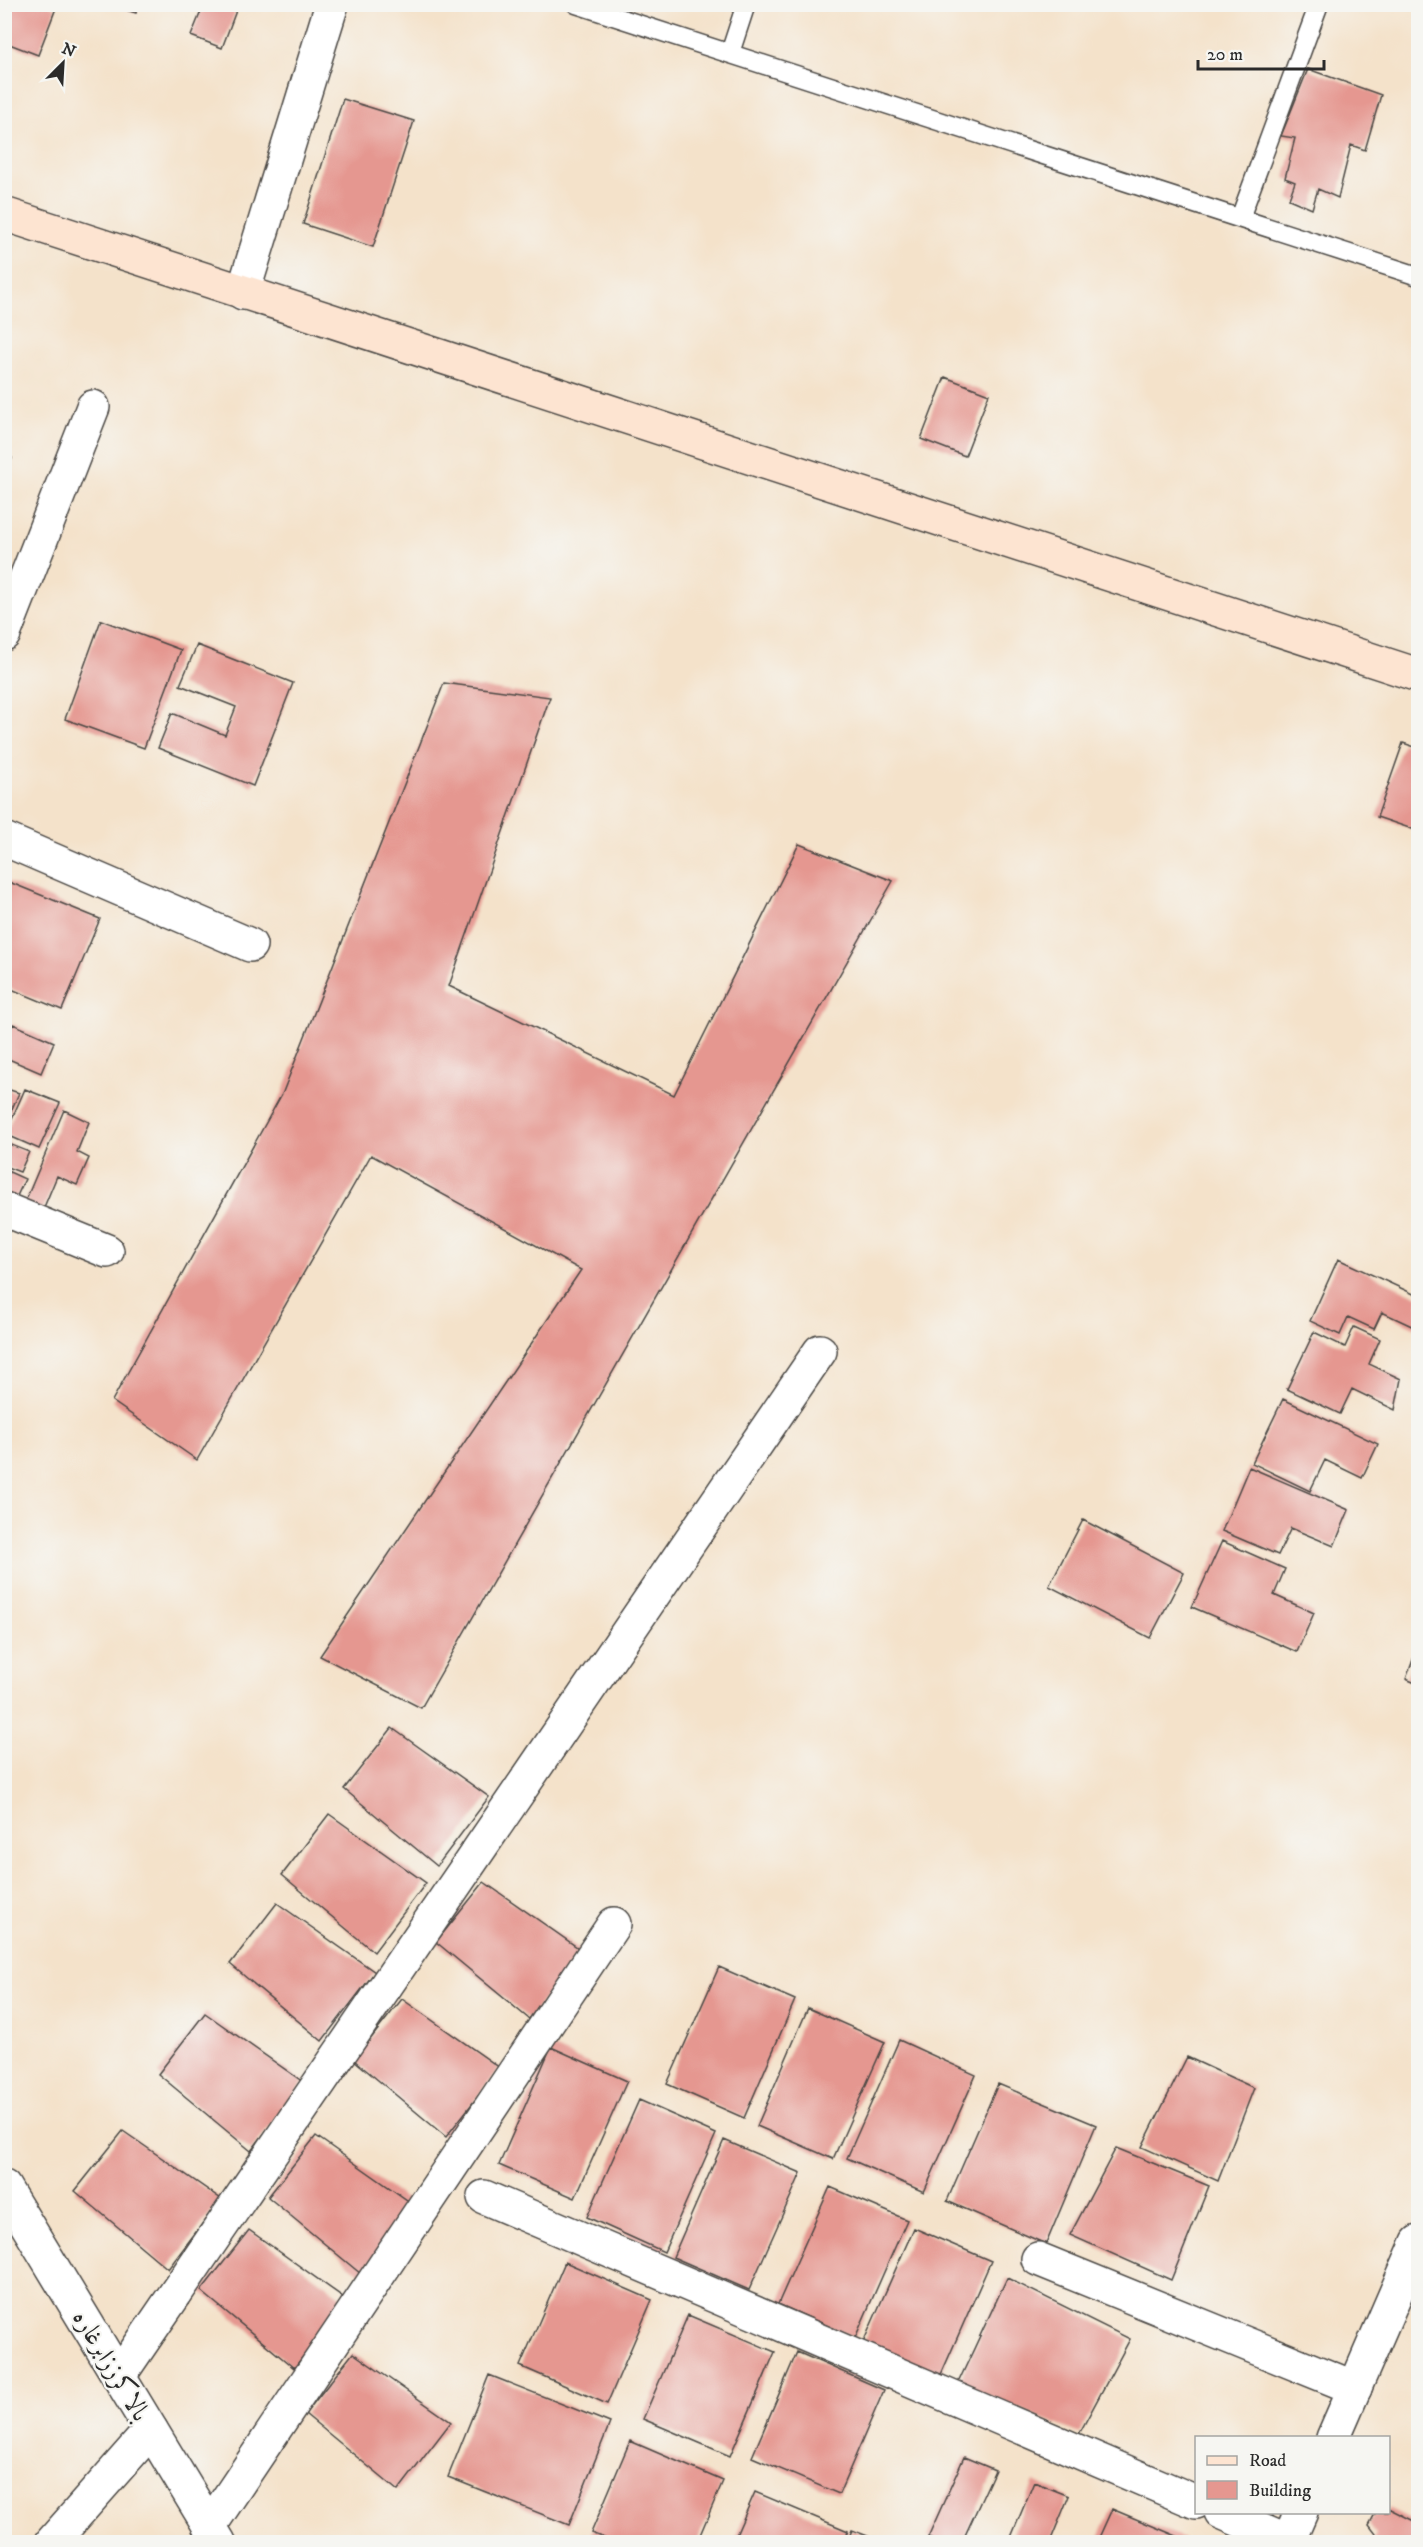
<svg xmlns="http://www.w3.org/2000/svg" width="1423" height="2547" font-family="'IM FELL DW Pica',Amiri,serif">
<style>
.building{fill:#e59790}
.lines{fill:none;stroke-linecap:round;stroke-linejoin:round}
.service-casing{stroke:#494643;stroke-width:21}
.minor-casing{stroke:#494643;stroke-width:36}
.tertiary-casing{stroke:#494643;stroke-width:36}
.secondary-casing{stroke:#494643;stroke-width:36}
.service{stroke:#fff;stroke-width:18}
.minor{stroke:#fff;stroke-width:33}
.tertiary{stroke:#fff;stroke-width:33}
.secondary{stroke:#fde4d1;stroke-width:33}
.labels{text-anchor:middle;stroke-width:4.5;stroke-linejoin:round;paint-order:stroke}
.street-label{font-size:26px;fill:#2b2b2b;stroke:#f6f6f2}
</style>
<rect width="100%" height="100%" fill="#f6f6f2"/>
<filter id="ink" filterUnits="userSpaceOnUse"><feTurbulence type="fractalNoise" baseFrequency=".0167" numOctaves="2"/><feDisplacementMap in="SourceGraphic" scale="12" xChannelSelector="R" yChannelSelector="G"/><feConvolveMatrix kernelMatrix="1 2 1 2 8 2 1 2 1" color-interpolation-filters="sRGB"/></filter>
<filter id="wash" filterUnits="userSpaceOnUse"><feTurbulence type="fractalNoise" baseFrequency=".008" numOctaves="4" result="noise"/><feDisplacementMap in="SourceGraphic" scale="24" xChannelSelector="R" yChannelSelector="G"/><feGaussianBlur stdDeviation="1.35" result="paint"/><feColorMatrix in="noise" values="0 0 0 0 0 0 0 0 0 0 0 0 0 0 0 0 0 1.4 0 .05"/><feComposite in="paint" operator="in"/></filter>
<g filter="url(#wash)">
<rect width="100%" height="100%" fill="#f4e2ca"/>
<g id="blocks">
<path class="building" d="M4,4H48L56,8L38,55L4,42Z
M107,4H138L136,13Z
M204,4H226L237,8L222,48L191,36Z
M1308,69L1381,95L1365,150L1351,145L1338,198L1318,189L1312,209L1289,199L1295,182L1285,178L1295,138L1281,136Z
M343,99L414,121L373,247L303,224Z
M945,377L989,394L965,456L921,439Z
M4,456L12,458L5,482H4Z
M101,620L181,650L144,748L65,719Z
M197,645L293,683L253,786L158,748L172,713L225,735L236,707L180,685Z
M444,683L550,697L449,986L674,1095L799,844L893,881L421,1708L320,1656L581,1270L371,1155L197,1460L112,1401L283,1092Z
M1403,743L1418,748V831L1377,817Z
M4,880L100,919L62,1010L4,986Z
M13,1024L54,1042L41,1073L4,1057V1044Z
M4,1088L19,1093L4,1127Z
M25,1089L60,1103L39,1149L5,1134Z
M64,1110L89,1122L77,1152L89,1158L77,1185L57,1176L42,1212L24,1204Z
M4,1142L29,1152L20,1172L4,1166Z
M5,1170L25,1179L16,1198L5,1193Z
M1338,1259L1418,1296V1329L1382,1312L1374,1329L1348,1317L1340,1335L1310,1321Z
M1354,1327L1380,1339L1369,1364L1401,1379L1395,1410L1352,1389L1340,1414L1287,1389L1314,1332L1345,1347Z
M1283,1399L1378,1444L1362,1478L1325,1460L1310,1491L1252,1463Z
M1249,1467L1349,1510L1334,1546L1291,1528L1278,1555L1222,1531Z
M1083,1520L1184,1573L1150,1638L1049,1586Z
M1222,1541L1285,1569L1274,1595L1314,1613L1297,1652L1192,1607Z
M1418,1646V1684L1406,1679Z
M392,1728L489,1797L437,1866L344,1789Z
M329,1814L426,1883L374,1952L282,1875Z
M484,1882L581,1950L529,2019L436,1942Z
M277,1903L375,1972L322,2041L230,1964Z
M719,1967L795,2000L744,2118L667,2084Z
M402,1999L500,2068L446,2137L354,2060Z
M808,2008L885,2042L833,2159L757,2126Z
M205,2013L303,2082L251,2151L158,2074Z
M899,2040L976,2075L924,2192L847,2158Z
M551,2047L627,2081L575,2198L499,2165Z
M1187,2057L1254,2088L1218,2181L1142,2147Z
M998,2084L1096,2125L1046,2244L947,2201Z
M639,2100L716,2134L664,2252L587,2217Z
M123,2131L221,2199L168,2269L75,2191Z
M316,2136L414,2205L361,2274L268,2197Z
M724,2140L801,2173L749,2290L673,2257Z
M1116,2148L1209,2186L1171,2280L1070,2235Z
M830,2187L907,2220L855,2338L778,2304Z
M914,2228L991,2261L939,2379L862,2345Z
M249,2230L347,2300L294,2368L201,2291Z
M565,2262L652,2300L607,2404L520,2366Z
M1007,2278L1130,2339L1079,2434L958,2383Z
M688,2315L775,2352L730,2456L643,2419Z
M797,2352L884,2390L839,2494L752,2457Z
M353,2353L451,2422L398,2491L305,2414Z
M489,2375L610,2423L569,2525L448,2477Z
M630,2441L723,2481L697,2542H614L591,2533Z
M964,2457L995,2470L962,2542H940L928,2537Z
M1034,2482L1069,2496L1050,2542H1009Z
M755,2492L848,2531L843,2542H733Z
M1388,2508L1418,2523V2535L1415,2542H1372L1376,2534L1369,2525L1376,2512H1388Z
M1112,2509L1191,2542H1097Z
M852,2530L883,2542H847Z"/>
</g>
</g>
<g filter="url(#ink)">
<use href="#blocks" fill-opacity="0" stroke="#494643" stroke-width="1.5"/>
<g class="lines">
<defs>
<path id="service" d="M576,4L1418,276
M730,53L746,4
M1240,218L1319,4"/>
<path id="minor" d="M243,293L332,4
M4,634L93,407
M4,839L250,945
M4,1209L107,1251
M484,2197L1196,2502
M1038,2259L1355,2388
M119,2376L820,1351
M1221,2512L1288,2541
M209,2527L614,1924
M52,2542L151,2430"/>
<path id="tertiary" d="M4,2187L219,2542
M1333,2438L1418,2242
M1288,2542L1301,2512"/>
<path id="secondary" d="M4,214L1418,675"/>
</defs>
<use href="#service" class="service-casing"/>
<use href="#minor" class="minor-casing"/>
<use href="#tertiary" class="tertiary-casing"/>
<use href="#secondary" class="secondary-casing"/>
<use href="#service" class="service"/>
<use href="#minor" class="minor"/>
<use href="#tertiary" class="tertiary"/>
<use href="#secondary" class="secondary"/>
</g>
</g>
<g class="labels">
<g class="street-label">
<text transform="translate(112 2365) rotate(59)" y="9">بالاکرززابرغاره</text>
</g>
</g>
<rect width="1423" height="2547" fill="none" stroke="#f6f6f2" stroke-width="24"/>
<rect x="1195" y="2436" width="195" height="78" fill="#f6f6f2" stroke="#a5a5a2" stroke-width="1.5"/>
<rect x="1207" y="2456" width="30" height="9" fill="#fde4d1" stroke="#a5a5a2" stroke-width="1.5"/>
<text x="1249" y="2466" font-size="18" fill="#2b2b2b">Road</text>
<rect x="1207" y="2481" width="30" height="18" fill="#e59790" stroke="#a5a5a2" stroke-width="1.5"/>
<text x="1249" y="2496" font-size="18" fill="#2b2b2b">Building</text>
<g transform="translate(63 63) rotate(24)" stroke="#f6f6f2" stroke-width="4.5" paint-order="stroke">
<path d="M0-4.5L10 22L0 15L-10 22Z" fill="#2b2b2b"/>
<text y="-9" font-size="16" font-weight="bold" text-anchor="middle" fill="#2b2b2b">N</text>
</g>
<path d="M1198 60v9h126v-9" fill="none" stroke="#2b2b2b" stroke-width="3"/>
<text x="1207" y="60" font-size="18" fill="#2b2b2b" stroke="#f6f6f2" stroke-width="4.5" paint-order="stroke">20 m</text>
</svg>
